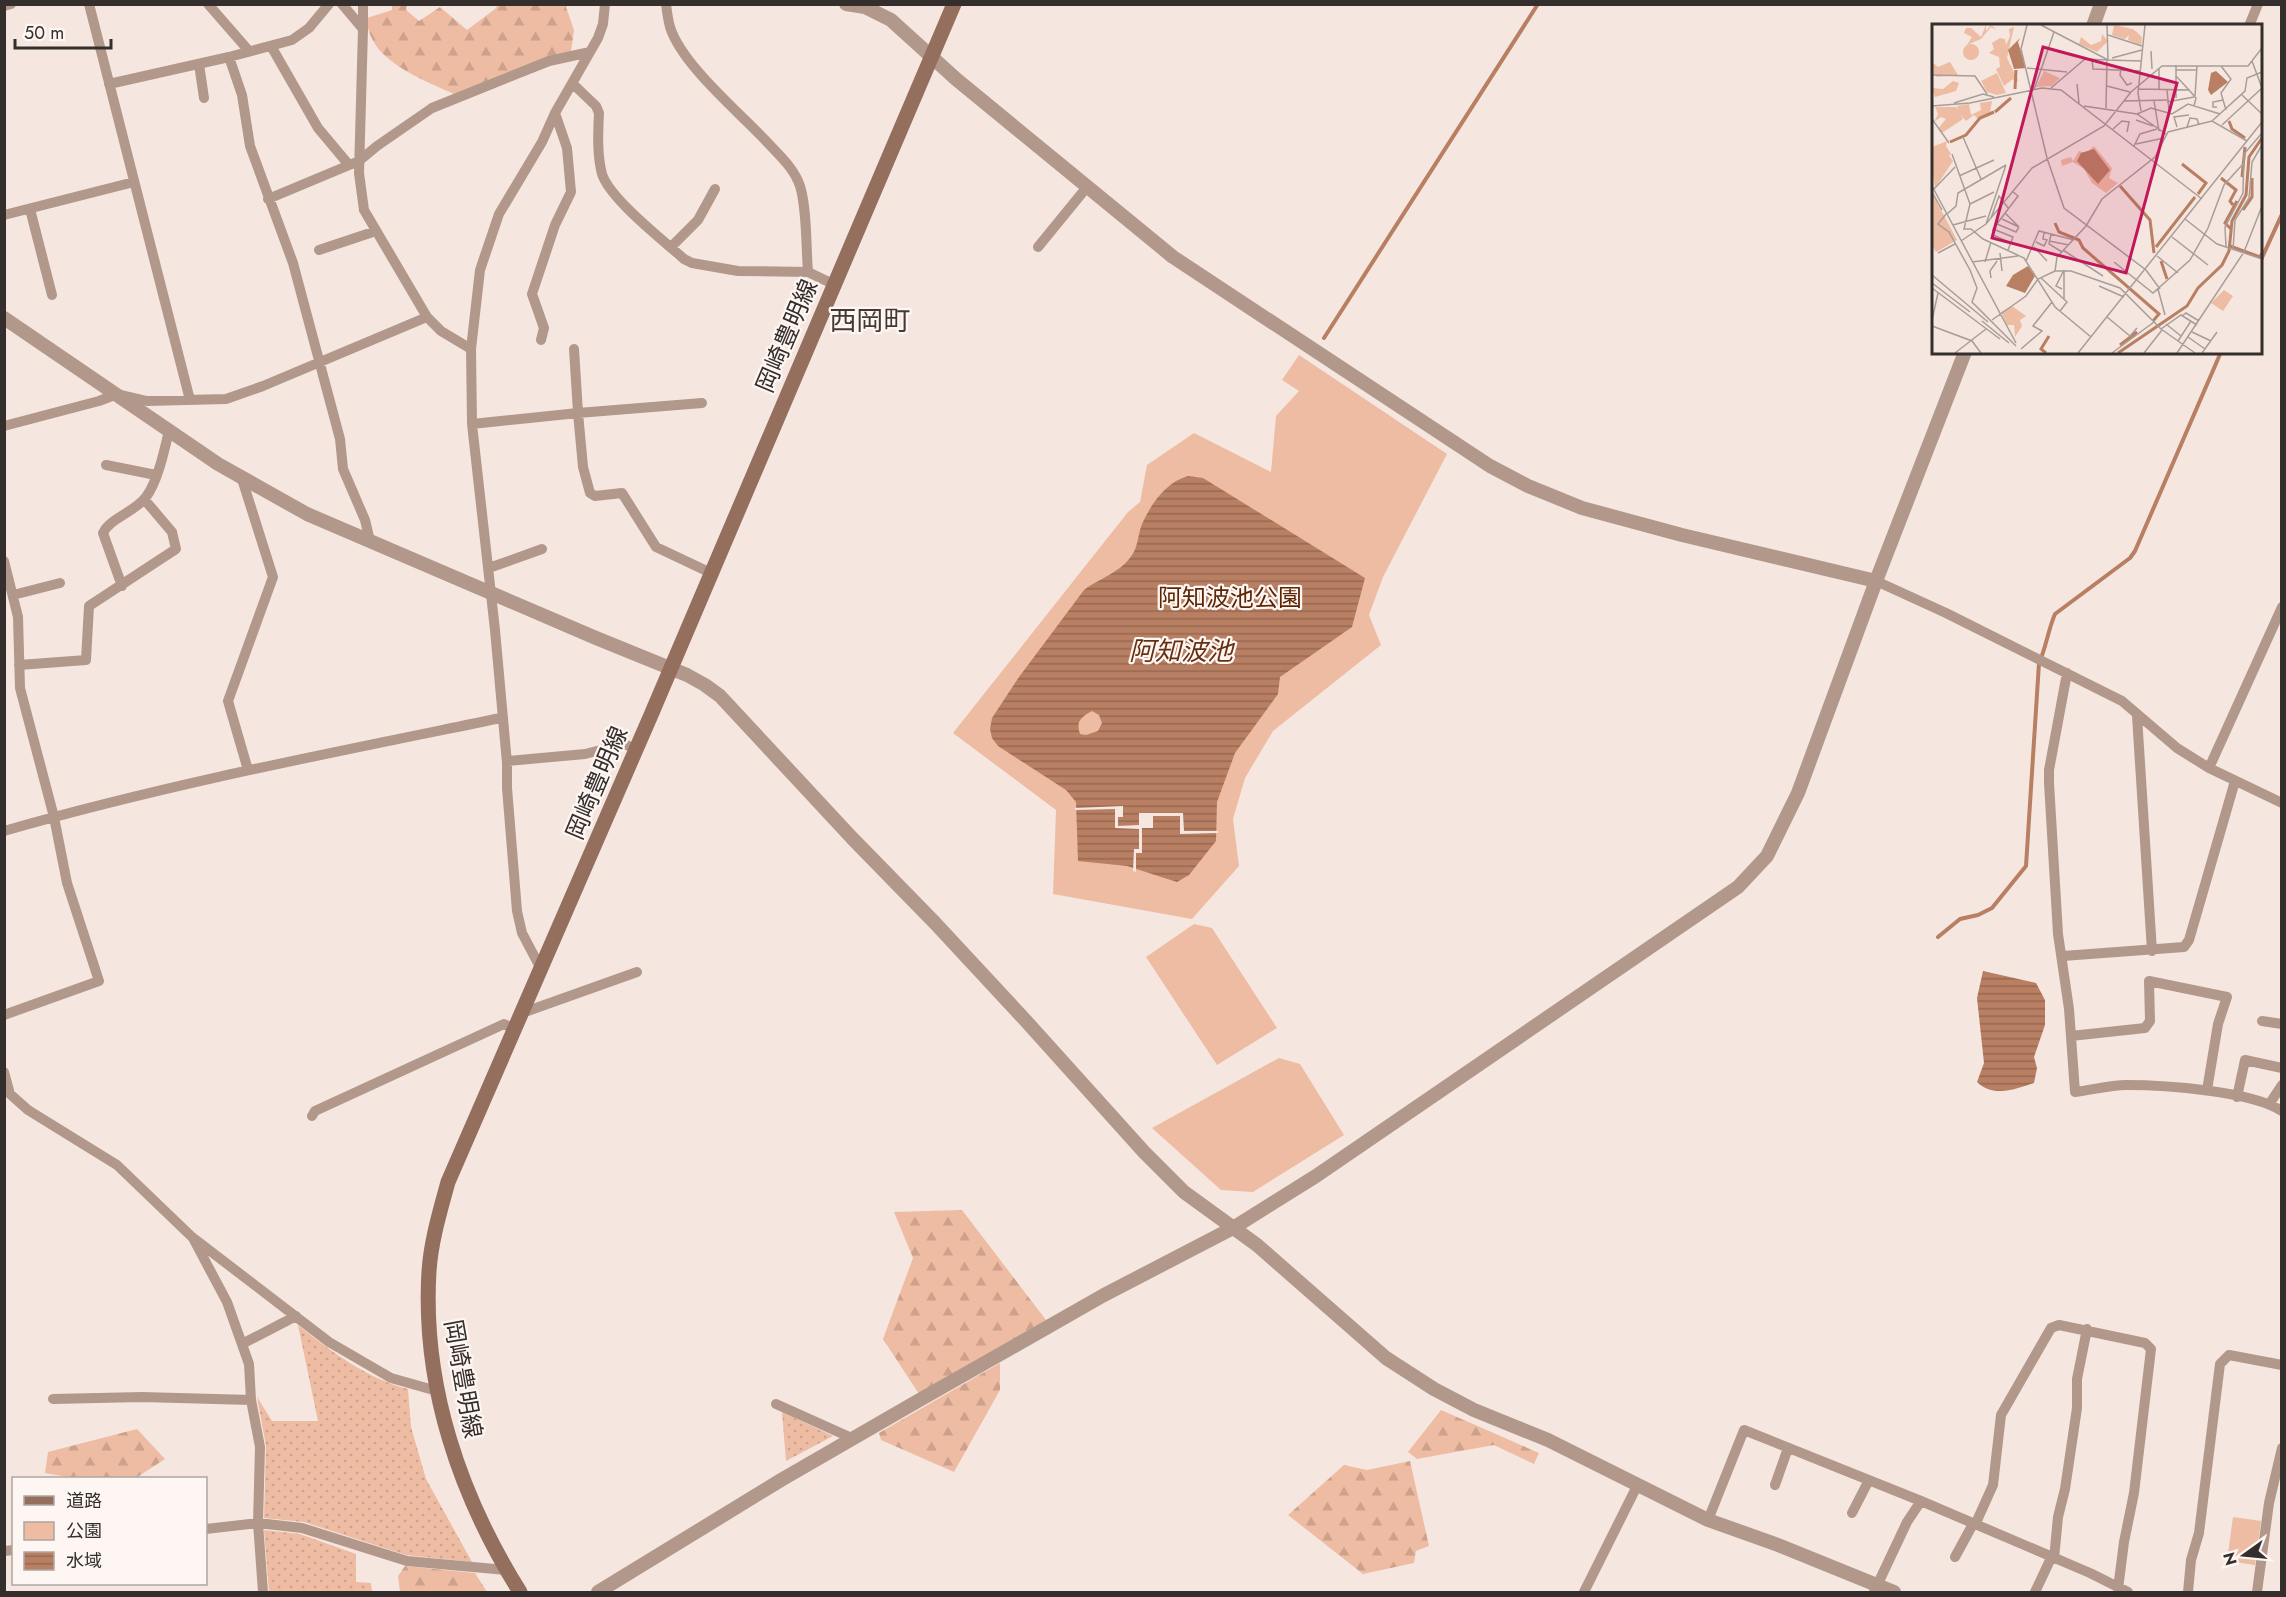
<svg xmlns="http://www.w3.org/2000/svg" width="2286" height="1597" font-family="Jost,'Noto Sans JP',sans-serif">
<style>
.grass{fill:url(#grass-dots)}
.forest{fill:url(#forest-firs)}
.park{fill:#eebba3}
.water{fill:url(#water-rules);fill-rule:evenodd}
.pier{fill:#f5e7e0}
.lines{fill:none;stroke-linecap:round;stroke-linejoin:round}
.stream{stroke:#b87f62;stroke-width:4}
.minor{stroke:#b2988b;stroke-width:10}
.tertiary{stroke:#b2988b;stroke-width:14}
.secondary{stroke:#956f5d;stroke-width:15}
.labels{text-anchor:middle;stroke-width:4.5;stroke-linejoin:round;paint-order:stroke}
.street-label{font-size:24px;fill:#342e2c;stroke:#fef6f2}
.park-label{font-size:24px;fill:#5c2604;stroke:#fef6f2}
.water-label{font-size:26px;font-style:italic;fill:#662f0f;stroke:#fef6f2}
.quarter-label{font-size:27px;fill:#433933;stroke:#fef6f2}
.inset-river{fill:none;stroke:#b87f62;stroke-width:3}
.inset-road{fill:none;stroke:#a89d98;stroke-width:1.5}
.view{fill:#c2185b;fill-opacity:0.15;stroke:#c2185b;stroke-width:3}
.inset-edge{fill:none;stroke:#342e2c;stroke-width:3}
</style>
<defs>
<pattern id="grass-dots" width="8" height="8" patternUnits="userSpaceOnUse" patternTransform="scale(1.5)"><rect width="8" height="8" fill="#eebba3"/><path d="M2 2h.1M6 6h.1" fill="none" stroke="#cda18c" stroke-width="1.8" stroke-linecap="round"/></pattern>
<pattern id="forest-firs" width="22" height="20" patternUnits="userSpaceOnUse" patternTransform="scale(1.5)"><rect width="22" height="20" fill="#eebba3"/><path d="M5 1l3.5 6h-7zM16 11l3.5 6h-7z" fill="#cda18c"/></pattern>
<pattern id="water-rules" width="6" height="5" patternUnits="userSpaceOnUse" patternTransform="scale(1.5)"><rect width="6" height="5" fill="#b87f62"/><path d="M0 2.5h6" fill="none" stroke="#966851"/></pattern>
</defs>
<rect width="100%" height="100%" fill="#f5e7e0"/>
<path class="grass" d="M298,1325C330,1351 368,1379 408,1389L411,1427L426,1479L472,1562L406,1555L304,1522L264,1518L266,1446L257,1397L272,1421H318Z
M782,1412L833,1436L786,1461Z
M264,1530L300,1534L356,1554V1582L371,1583L372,1592H269Z"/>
<path class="forest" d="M407,4L406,10L419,21L440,7L467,30L495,9L498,5H567L566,7L574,30L571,52L454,94C422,79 367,60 367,18L392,10V5Z
M962,1210L1046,1320L919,1394L883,1339L913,1258L894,1212Z
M1000,1363V1390L954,1472L881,1440L879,1433Z
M1441,1410L1539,1453L1534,1464L1494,1445L1417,1459L1408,1452Z
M137,1429L165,1459L136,1478H73L45,1473L48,1452Z
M1410,1461L1429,1546L1416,1551L1414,1563L1363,1574L1288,1515L1344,1465L1367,1470Z
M405,1566L475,1573L487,1592H400L398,1576Z"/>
<path class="park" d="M1299,355L1447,454L1383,577L1369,615L1381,645L1273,731L1245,778L1233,819L1239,866L1192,919L1053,894L1056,810L953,733L1128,512L1140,502L1147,465L1194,433L1271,472L1276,416L1299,391L1282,380Z
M1194,924L1212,928L1277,1028L1217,1065L1146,957Z
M1279,1058L1300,1064L1344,1135L1253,1192L1221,1190L1152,1128Z
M2233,1517L2261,1521L2255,1565L2227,1561Z"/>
<path class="water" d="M1188,476L1203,478L1365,578L1352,627L1280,677L1278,694L1235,753L1217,802L1216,841L1189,875L1177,882L1127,866L1078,861L1076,802L1066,790L998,746L992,738L990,729L992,718L1019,677L1084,590C1100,578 1120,573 1132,555C1138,547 1138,534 1142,524C1151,504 1166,482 1188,476ZM1092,711L1099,715L1102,723L1098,731L1086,735L1080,734C1076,721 1080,718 1092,711Z
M1983,971L2036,983L2045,1000V1025L2034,1057L2037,1068L2034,1083C2016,1089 1993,1098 1977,1082L1984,1063L1977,998Z"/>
<path class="pier" d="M1123,806V817H1118V826L1139,825V813H1183L1184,831H1218V833L1180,834V816H1153V828H1142V853H1136V872L1133,871L1134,849H1139V829L1115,828V809L1075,810V808Z"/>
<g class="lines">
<path class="stream" d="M2260,262L2282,214
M1324,338L1538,4
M1938,937L1960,919L1978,915L1992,908L2026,866L2039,663C2046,648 2048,630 2055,614L2130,558L2135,551L2221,352"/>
<path class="minor" d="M89,4L190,400
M208,4L249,51
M342,4L363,29L359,173L364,210L427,317L441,331L471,349
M666,4C667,12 668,20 670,27C682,65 739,112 767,142C779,155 794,168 800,186C807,208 806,248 808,272
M4,6L11,4
M2249,26L2258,4
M363,29V4
M271,46L318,128L349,165
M229,57L242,95L250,146L293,263L340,439L343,469L365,520L370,541
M199,64L204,98
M109,84L229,57L292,40L309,28L329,4
M573,84L596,106L599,113C598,133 597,155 602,174C610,199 663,240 684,259L692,263L738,271L808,272L833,284
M268,199L359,161L377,146L432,108L549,61L590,52
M30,209L52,295
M4,215L134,182
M671,247L698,220L715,189
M1038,247L1087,187
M319,250L376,231
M541,340L544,328L532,294L555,225L571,192L567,148L555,113
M702,403L578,413L583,467L590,493L595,496L622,493L656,547L711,573
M472,424L578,413L574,349
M4,426L99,401L117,394L147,401L226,399L263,386L427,317
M106,465L156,475
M242,479L273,577L228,701L248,770
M4,561L18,617L20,688L54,817L67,883L99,981L4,1015
M489,568L542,549
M1876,581L1946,613L2122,701L2177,748L2209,768L2282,803
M122,586L103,533C110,518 135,512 146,497C158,481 164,451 169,431
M13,595L60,583
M19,665L86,660L89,606L176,549L172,532L144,499
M2067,673L2049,770V783L2058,934L2069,1009L2075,1092C2092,1090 2110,1085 2126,1085C2165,1085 2251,1091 2282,1111
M2137,716L2152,951
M507,761L585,754L624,744L636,749
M2209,768L2282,607
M4,831C168,784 335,752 501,718
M2063,956L2184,947L2189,940L2235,781
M541,969L522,933L517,911L507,788V763L495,630L472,424L471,349L480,270L499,214L542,142L555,113L598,38L603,24L605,4
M522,1013L637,972
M2262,1021L2282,1024
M2071,1036L2145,1028L2150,1021L2149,981L2227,997L2218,1024L2207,1090
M4,1072L10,1094L28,1110L117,1165L192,1237L329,1342L391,1378L437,1391
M2237,1097L2245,1060L2282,1068
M2270,1103L2282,1085
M312,1116L315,1111L504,1024L515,1029
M194,1240L227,1302L249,1364L251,1400L260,1447L258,1523L263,1592
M242,1344L296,1316
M53,1399L142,1397L251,1400
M776,1404L854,1439
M1775,1485L1788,1448
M1852,1513L1869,1480
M1708,1520L1744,1430L1921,1501L2090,1573L2128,1592
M1975,1525L1993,1485L2001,1415L2051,1328L2059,1325L2145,1343L2151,1349L2134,1493L2124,1542L2118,1589
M206,1529L258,1523L302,1528L407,1561L506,1570
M4,1551L14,1550
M1955,1557L1973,1524
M2054,1559L2058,1517L2065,1489L2077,1408V1379L2087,1329
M1584,1592L1637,1486
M1874,1592L1907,1522L1921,1501
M2035,1592L2051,1558
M2188,1592L2191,1560L2199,1533L2220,1364L2229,1355L2282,1365
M2257,1592L2269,1503L2282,1448"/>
<path class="tertiary" d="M846,4L865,7L891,20L956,79L1173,257L1490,466L1528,486L1582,508L1682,535L1876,581
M2093,26L2101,4
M4,318L218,464L307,514L596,638L687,675L705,685L720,696L852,838L935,923L1026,1021L1144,1152L1184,1192L1257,1245L1386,1358L1434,1389L1474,1410L1548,1440L1708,1520L1778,1545L1894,1592
M598,1592L781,1480L916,1402L1104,1295L1233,1228L1316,1176L1738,887L1767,856L1798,793L1876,581L1965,352"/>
<path class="secondary" d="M520,1592C460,1496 422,1386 429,1271C431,1241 440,1211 448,1182L651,715L954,4"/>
</g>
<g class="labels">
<g class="street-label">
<text transform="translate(787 336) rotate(-67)" y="8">岡崎豊明線</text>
<text transform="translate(597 783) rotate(-67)" y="8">岡崎豊明線</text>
<text transform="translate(463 1379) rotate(80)" y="8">岡崎豊明線</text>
</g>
<g class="park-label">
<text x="1230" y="606">阿知波池公園</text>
</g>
<g class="water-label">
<text x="1181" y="660">阿知波池</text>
</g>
<g class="quarter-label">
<text x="870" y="330">西岡町</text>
</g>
</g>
<g transform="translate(1932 24)">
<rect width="330" height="330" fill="#f5e7e0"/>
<path d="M170,10L176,17L165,28L147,20L149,13L159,21L169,17ZM112,47L128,54L120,62L104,63ZM60,77L58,89L46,95L42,91L34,97L26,88L25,82L37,80L39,91L49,86L48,79ZM15,117L14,122L19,130L0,142V123Z" fill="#eebba3"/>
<path d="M54,1V7L59,1L65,6L59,3L49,15L35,21L40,13L32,9L34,4H39L49,13ZM182,1L201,5L210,13L209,21L196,16L197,11L193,15L180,11ZM82,3L75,34L86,56L84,60L81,55L72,62L64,45L68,43L67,33L57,29L62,25L60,19L68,14L73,15L74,21L78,12L77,5ZM0,38L6,43L18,38L26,51L5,53L0,49ZM21,57L27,59L24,67L3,73L0,64L11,65ZM3,83H24L31,95L10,109L6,105L14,95L9,93L2,98L6,90ZM16,130L21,137L3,164L0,142ZM292,266L301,272L291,287L279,279ZM80,282L94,292L88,296L90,302L83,313L82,301H75L69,288Z" fill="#eebba3"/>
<path d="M31 28a8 8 0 1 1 16 0a8 8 0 1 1-16 0ZM65,49L74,69L65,71L55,68L49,57ZM162,122L180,144L177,154L186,159L174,169L160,159L152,145L141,138L130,142L129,136L139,133L141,137L147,127L154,129ZM0,169L25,216L4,228L0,221Z" fill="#eebba3"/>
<path d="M88,14L86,18L94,44L82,45L76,26ZM284,47L296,58L279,71L276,66L279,49ZM162,125L178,146L166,160L145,137L149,129ZM96,242L103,252L93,269L74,262L81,251Z" fill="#b87f62"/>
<path class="inset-river" d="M83,65L84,46M63,88L79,74M297,97L300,105L313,114M18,118L34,111L48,94L62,88M250,140L274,159L266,170M310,153L313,123M289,154L304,166L298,177L301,181M188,162L218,196L222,229M311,186L320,173V154M123,199L127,208L147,216L151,224L227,290L221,297M299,205L293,199L305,177M298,222L328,233L330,229M224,223L263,173M229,237L235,255M188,321L205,308M114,329L109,325L117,312M186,329L255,282L266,264L290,241L297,227L300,197L314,171L317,133L330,114"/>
<path class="inset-road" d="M95,1L89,25L115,134L132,184L214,246L228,265M109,1L176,36L209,37M175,1L176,36M176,11L210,22M219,27L220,45M180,34L210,26M160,35L161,45L209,47M320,37L330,64M289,42L299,55L289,69L294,86M95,44L135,48M189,45L188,51L195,61L200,59M244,46H264M0,51L43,52L55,70M244,52L257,66M145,60L147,79M175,62L198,68M119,64L153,35L175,36M207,65L257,66L264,74L262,82M102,66L122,8M227,66V45M235,66L237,86M310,71L330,90M263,72L265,42M244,74V41M192,77L235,76M222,77L227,107M235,78L262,73M22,79L51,70L62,73M0,82L38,79L110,64L129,66L270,175M152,82L205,90L234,110M285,83H281V78L291,76M174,84L175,36M209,87L206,69L213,1M205,90L219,84L240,90L256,80L288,90M0,95L17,119M204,96L221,102M280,97L313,67L315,54L330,48M290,101L330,64M245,103L242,93L257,91M255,103L258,94L265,95L267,101M181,105L190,97L197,98L195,108M31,113L49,155M204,120L232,114M202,122L208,110L225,105M20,130L38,180L32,205H39L51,215L92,234L123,283L159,313M27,152L62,136M0,162L84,319M2,165L23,143M0,168L10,186M38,180L62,168M73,189L87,203M14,190L6,200L17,208L38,246L45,264L40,278L84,322M15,190L24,182L26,169L74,141M59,194L67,172L77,185M70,195L87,203M253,195L285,220L330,235M54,200L74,141M65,200L84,208L87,203M21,201L54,192M61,205L86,172L80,167M61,205L81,213L76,226M61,205V211L79,219M119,210L117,220L130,228M240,213L276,241M29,217L54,200L100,144L172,102L199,68L230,42H316L330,24M117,217L137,221M104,218L112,222L115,216L111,215L112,209M102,223L115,237M294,223L293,203L311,169L312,130L330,109M131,226L171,252M301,226L303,196L317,174L320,138L330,121M6,229L23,220M68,229L70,247L69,238M225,232L246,249M94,237L107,207L142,216M40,238L86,232M53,238L59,218M182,238L221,269L258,236L276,204L292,161L311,140M132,246V275M123,247L125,233L154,202L170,175L223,133L236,108L280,97L315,117M0,251L56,298M59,254L58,247L65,237M109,254L135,278L128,287M0,259L38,288M167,262L192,273M0,264L68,315M130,265L124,262L132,246M226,265L233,291M250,292L254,289L267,297M175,293L198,312L205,304M0,296L6,269M60,296L94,272L106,255L123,247H139L188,264L229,305L263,329M50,297L77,319M234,300L249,312M0,302L40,317L49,329M229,305L249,291L265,301M260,308L279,317M256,313L273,325M246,317L259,297M89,325L110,307L101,302L120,278M23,329L54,305M146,329L330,98M180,329L222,298M212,329L230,306M245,329L312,228L330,182M270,329L285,308"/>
<path class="view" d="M111,23L245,59L194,249L60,214Z"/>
<rect width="330" height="330" class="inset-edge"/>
</g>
<rect width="2286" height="1597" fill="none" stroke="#342e2c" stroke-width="12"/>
<rect x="12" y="1477" width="195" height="108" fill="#fef6f2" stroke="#ada6a3" stroke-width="1.5"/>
<rect x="24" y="1496" width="30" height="9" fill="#956f5d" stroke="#ada6a3" stroke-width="1.5"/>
<text x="66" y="1507" font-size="18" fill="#342e2c">道路</text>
<rect x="24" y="1522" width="30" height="18" fill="#eebba3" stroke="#ada6a3" stroke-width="1.5"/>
<text x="66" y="1537" font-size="18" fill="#342e2c">公園</text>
<rect x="24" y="1552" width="30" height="18" fill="url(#water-rules)" stroke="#ada6a3" stroke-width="1.5"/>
<text x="66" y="1567" font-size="18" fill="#342e2c">水域</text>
<g transform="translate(2244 1555) rotate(255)" stroke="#fef6f2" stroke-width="4.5" paint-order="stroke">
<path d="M0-4.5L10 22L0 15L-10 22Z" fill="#342e2c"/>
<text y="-9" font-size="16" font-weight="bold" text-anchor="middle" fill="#342e2c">N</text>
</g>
<path d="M15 39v9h96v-9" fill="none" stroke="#342e2c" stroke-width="3"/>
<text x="24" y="39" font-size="18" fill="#342e2c" stroke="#fef6f2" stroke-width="4.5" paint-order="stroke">50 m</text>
</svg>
